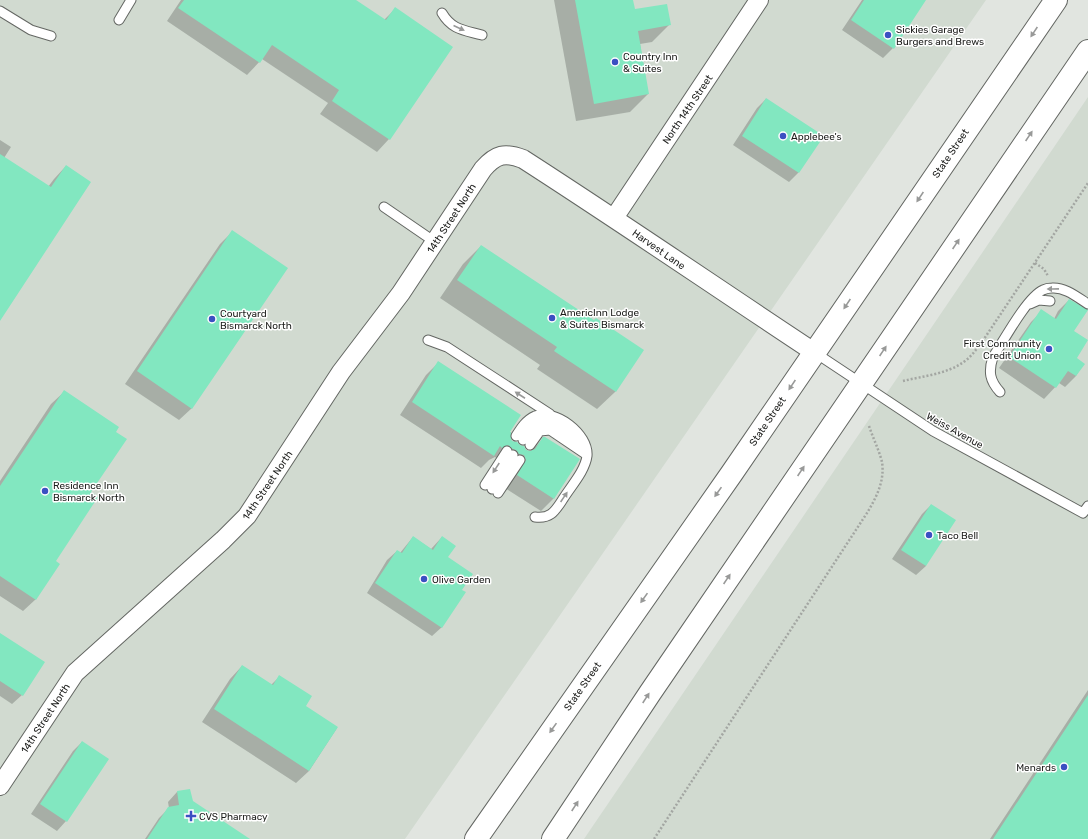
<svg xmlns="http://www.w3.org/2000/svg" width="1088" height="839" font-family="Rubik,sans-serif">
<style>
.built{fill:#d1dad0}
.shadow{fill:#0003}
.building{fill:#82e7c0}
.lines{fill:none;stroke-linecap:round;stroke-linejoin:round}
.service-casing{stroke:#646763;stroke-width:11}
.minor-casing{stroke:#646763;stroke-width:20}
.trunk-casing{stroke:#646763;stroke-width:24}
.path{stroke:#a3a6a2;stroke-width:2.5;stroke-dasharray:2 2;stroke-linecap:butt}
.service{stroke:#fff;stroke-width:9}
.minor{stroke:#fff;stroke-width:18}
.trunk{stroke:#fff;stroke-width:22}
.oneway{fill:#989998}
.poi-dot{fill:#3b50c2;stroke:#fff;stroke-width:1.5}
.labels{text-anchor:middle;stroke-width:3;stroke-linejoin:round;paint-order:stroke}
.poi-label{font-size:10px;fill:#1b1c1a;stroke:#fff;text-anchor:start}
.street-label{font-size:10px;fill:#1b1c1a;stroke:#fff}
</style>
<rect width="100%" height="100%" fill="#e1e5e0"/>
<path class="built" d="M0,0H986L405,839H0Z
M1088,97V839H584Z"/>
<path class="shadow" d="M181,0H355L384,20L395,9L389,139L377,152L320,114L328,103L262,59L247,75L167,21Z
M554,0H632L634,10L670,24L652,42L640,44L648,94L630,112L576,121Z
M862,0H925L893,48L883,58L842,30Z
M766,99L822,136L798,173L789,182L733,145L757,108Z
M0,140L11,147L4,158L48,187L54,179L66,166L0,320Z
M232,232L192,408L179,420L125,384L220,244Z
M481,246L593,321L642,350L615,392L597,409L537,369L540,365L440,298L463,264Z
M1069,300L1075,358L1083,364L1076,376L1065,387L1059,383L1044,399L999,368L1031,322L1042,311L1054,319L1058,311Z
M439,362L509,432L510,439L512,442L530,452L544,438L579,459L553,499L541,511L505,488L500,461L495,457L489,460L481,468L400,415L426,375Z
M64,392L90,492L36,599L23,611L0,596V481L51,404Z
M931,505L926,566L916,575L892,559L922,514Z
M413,537L431,549L442,537L447,557L442,627L432,636L367,593L387,560L397,551L400,553Z
M0,634L22,695L12,704L0,696Z
M242,666L271,685L280,676L305,707L337,728L309,771L296,783L202,722L230,679Z
M1088,690V839H990Z
M82,742L108,759L66,821L57,831L31,814L73,751Z
M189,790L192,802L248,839H145L159,818L169,808L168,802L177,792Z"/>
<path class="building" d="M184,0H356L386,20L395,7L453,47L390,140L332,101L339,90L272,45L260,63L178,8Z
M575,0H633L635,9L667,4L671,25L638,31L649,94L594,104Z
M864,0H926L894,49L851,20Z
M766,98L824,136L799,173L742,136Z
M0,154L51,187L66,165L91,182L0,321Z
M232,230L288,268L192,409L137,371Z
M481,245L594,320L596,318L644,350L616,392L554,351L557,347L457,280Z
M1069,299L1088,310L1074,331L1088,340L1077,358L1085,364L1076,376L1068,371L1056,388L1009,357L1041,309L1056,319Z
M438,361L521,415L510,432H511V438L512,441L517,442L520,445L524,446L526,450L530,451L535,449L543,437H545L580,459L554,499L517,475L526,460L524,455L519,454L516,450L513,449L508,445L502,448L500,446L494,456L412,402Z
M64,390L119,427L116,432L127,439L91,492L98,497L56,561L60,564L36,600L0,576V486Z
M931,504L956,520L926,566L901,550Z
M413,536L433,550L442,536L456,546L448,557L473,574L462,590L466,592L442,628L375,583L397,550L402,553Z
M0,633L45,662L23,696L0,681Z
M242,665L273,685L279,675L312,696L306,706L338,727L309,771L214,709Z
M1088,695V839H993Z
M82,741L109,759L67,822L40,804Z
M190,789L193,801L250,839H147L168,807L179,805L177,791Z"/>
<g class="lines">
<defs>
<path id="service" d="M0,11L31,30L51,36
M442,13C452,30 464,30 482,35
M119,20L131,0
M384,207L435,242
M1030,304L1039,300L1050,301
M428,340L447,347L550,414
M814,352L933,431L1083,513L1088,506
M1000,392C990,381 988,372 993,357C1003,342 1027,297 1043,290C1045,289 1049,288 1052,288C1065,287 1077,297 1088,304
M516,436C521,428 526,420 535,416C555,408 589,434 587,456C585,471 571,486 563,499C555,511 551,519 535,517
M523,440C527,435 530,429 535,425C549,415 569,432 580,441
M530,445L540,431L550,430L587,455
M485,485L507,451
M492,489L513,455
M498,493L520,460"/>
<path id="minor" d="M614,218L759,0
M0,786L75,673L223,540L247,516L341,372L401,293L483,169C496,154 505,152 523,159C621,222 717,288 814,352"/>
<path id="trunk" d="M476,839L732,473L1056,0
M553,839L650,693L1088,51"/>
</defs>
<use href="#service" class="service-casing"/>
<use href="#minor" class="minor-casing"/>
<use href="#trunk" class="trunk-casing"/>
<path class="path" d="M1035,263L1044,269L1048,276
M903,381C923,376 948,374 965,361C973,355 978,347 984,339L1088,183
M654,839L867,513C876,498 885,481 882,462C879,450 873,438 869,426"/>
<use href="#service" class="service"/>
<use href="#minor" class="minor"/>
<use href="#trunk" class="trunk"/>
</g>
<defs><path id="oneway-solid" d="M-6-.8H1V-3.2L6.5 0L1 3.2V.8H-6Z"/></defs>
<g class="oneway">
<use href="#oneway-solid" transform="translate(459 28) rotate(24)"/>
<use href="#oneway-solid" transform="translate(1034 32) rotate(124)"/>
<use href="#oneway-solid" transform="translate(1029 136) rotate(-56)"/>
<use href="#oneway-solid" transform="translate(920 197) rotate(124)"/>
<use href="#oneway-solid" transform="translate(956 244) rotate(-56)"/>
<use href="#oneway-solid" transform="translate(1053 289) rotate(179)"/>
<use href="#oneway-solid" transform="translate(847 304) rotate(124)"/>
<use href="#oneway-solid" transform="translate(883 351) rotate(-56)"/>
<use href="#oneway-solid" transform="translate(792 385) rotate(124)"/>
<use href="#oneway-solid" transform="translate(520 395) rotate(-147)"/>
<use href="#oneway-solid" transform="translate(496 468) rotate(123)"/>
<use href="#oneway-solid" transform="translate(801 471) rotate(-56)"/>
<use href="#oneway-solid" transform="translate(718 492) rotate(125)"/>
<use href="#oneway-solid" transform="translate(564 497) rotate(-56)"/>
<use href="#oneway-solid" transform="translate(727 579) rotate(-56)"/>
<use href="#oneway-solid" transform="translate(644 598) rotate(125)"/>
<use href="#oneway-solid" transform="translate(646 698) rotate(-57)"/>
<use href="#oneway-solid" transform="translate(553 728) rotate(125)"/>
<use href="#oneway-solid" transform="translate(575 806) rotate(-57)"/>
</g>
<g class="poi-dot">
<circle cx="888" cy="35" r="4"/>
<circle cx="615" cy="62" r="4"/>
<circle cx="783" cy="136" r="4"/>
<circle cx="552" cy="318" r="4"/>
<circle cx="212" cy="319" r="4"/>
<circle cx="1049" cy="349" r="4"/>
<circle cx="45" cy="491" r="4"/>
<circle cx="929" cy="535" r="4"/>
<circle cx="424" cy="579" r="4"/>
<circle cx="1064" cy="767" r="4"/>
<path d="M189 810h4v4h4v4h-4v4h-4v-4h-4v-4h4z"/>
</g>
<g class="labels">
<g class="poi-label">
<text x="896" y="33">Sickies Garage<tspan x="896" dy="12">Burgers and Brews</tspan></text>
<text x="623" y="60">Country Inn<tspan x="623" dy="12">&amp; Suites</tspan></text>
<text x="791" y="140">Applebee's</text>
<text x="560" y="316">AmericInn Lodge<tspan x="560" dy="12">&amp; Suites Bismarck</tspan></text>
<text x="220" y="317">Courtyard<tspan x="220" dy="12">Bismarck North</tspan></text>
<text x="1041" y="347" text-anchor="end">First Community<tspan x="1041" dy="12">Credit Union</tspan></text>
<text x="53" y="489">Residence Inn<tspan x="53" dy="12">Bismarck North</tspan></text>
<text x="937" y="539">Taco Bell</text>
<text x="432" y="583">Olive Garden</text>
<text x="1056" y="771" text-anchor="end">Menards</text>
<text x="199" y="820">CVS Pharmacy</text>
</g>
<g class="street-label">
<text transform="translate(687 109) rotate(-56)" y="4">North 14th Street</text>
<text transform="translate(950 153) rotate(-56)" y="4">State Street</text>
<text transform="translate(451 218) rotate(-57)" y="4">14th Street North</text>
<text transform="translate(659 249) rotate(35)" y="4">Harvest Lane</text>
<text transform="translate(767 421) rotate(-56)" y="4">State Street</text>
<text transform="translate(955 430) rotate(29)" y="4">Weiss Avenue</text>
<text transform="translate(267 485) rotate(-56)" y="4">14th Street North</text>
<text transform="translate(582 686) rotate(-55)" y="4">State Street</text>
<text transform="translate(45 718) rotate(-57)" y="4">14th Street North</text>
</g>
</g>
</svg>
